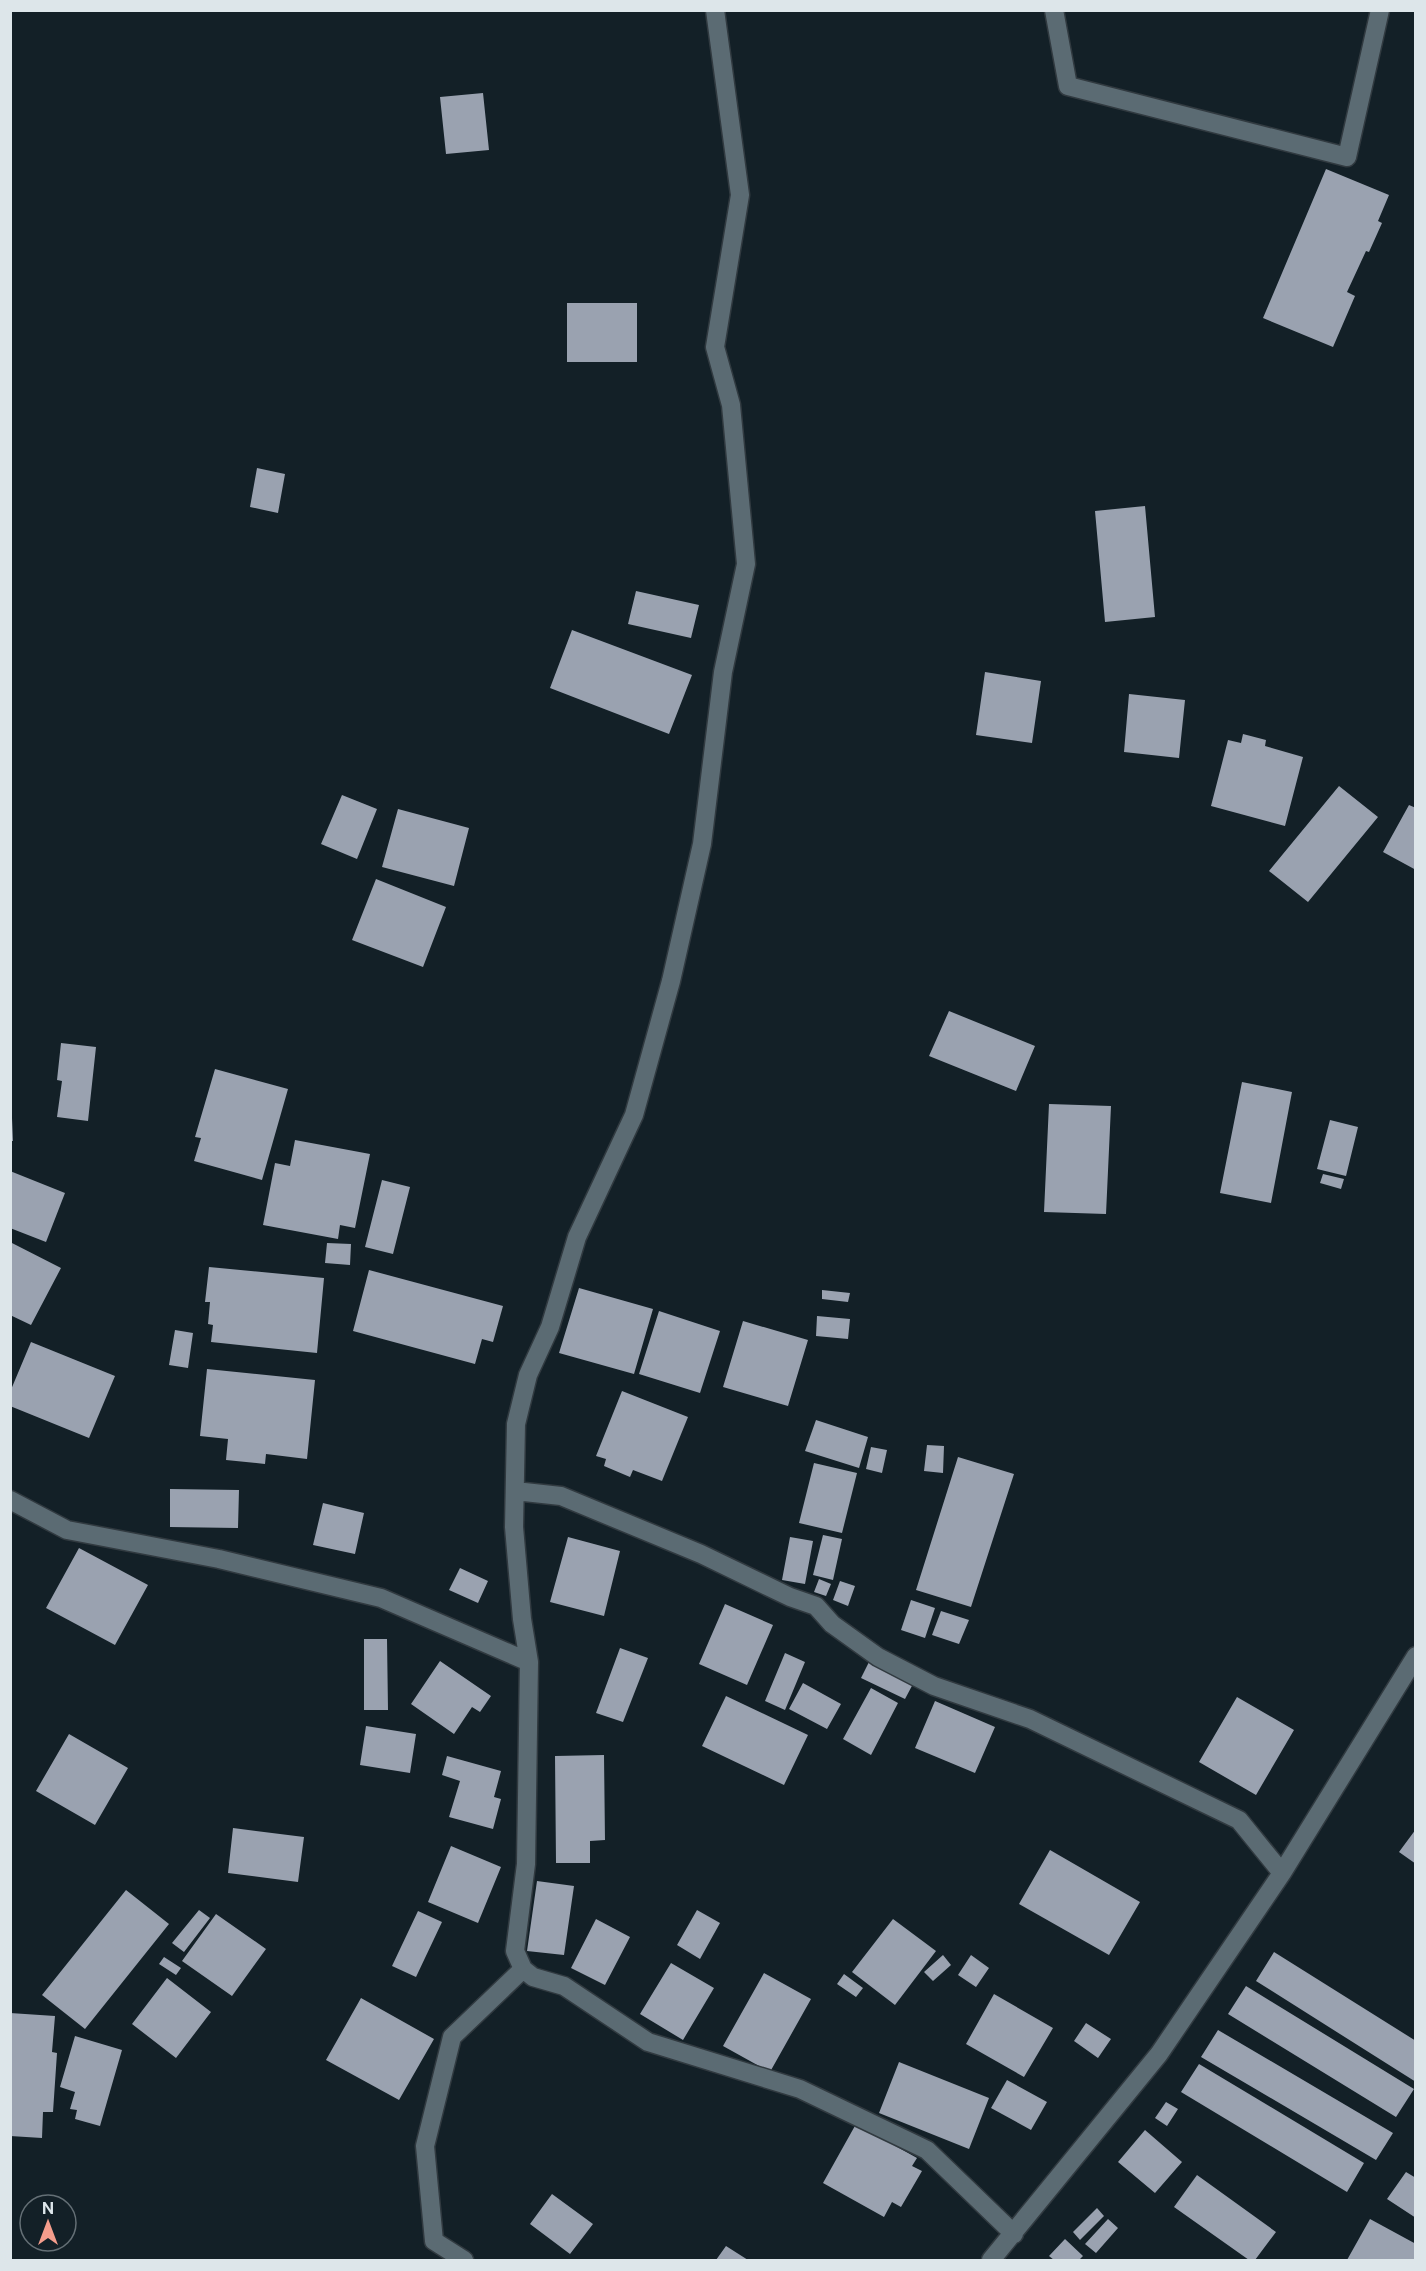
<svg xmlns="http://www.w3.org/2000/svg" width="1426" height="2271" font-family="'Public Sans',sans-serif">
<style>
.building{fill:#9aa2b0}
.lines{fill:none;stroke-linecap:round;stroke-linejoin:round}
.street-casing{stroke:#313a40;stroke-width:21}
.street{stroke:#5b6b73;stroke-width:18}
</style>
<rect width="100%" height="100%" fill="#132027"/>
<path class="building" d="M483,93L489,150L446,154L440,97Z
M1326,169L1389,195L1378,221L1382,223L1369,252L1366,251L1347,292L1355,296L1333,347L1263,318Z
M567,303H637V362H567Z
M257,468L285,474L278,513L250,507Z
M1145,506L1155,617L1105,622L1095,511Z
M636,591L699,605L691,638L628,624Z
M572,630L692,675L669,734L550,688Z
M985,672L1041,681L1032,743L976,735Z
M1129,694L1185,700L1179,758L1124,752Z
M1243,734L1266,740L1265,746L1303,757L1285,826L1211,806L1228,740L1241,743Z
M1339,786L1378,817L1308,902L1269,871Z
M342,795L377,809L357,859L321,844Z
M1409,805L1416,808V870L1383,852Z
M398,809L469,828L454,886L382,867Z
M376,879L446,907L423,967L352,940Z
M949,1011L1035,1046L1016,1091L929,1056Z
M61,1043L96,1047L88,1121L57,1117L62,1081L57,1080Z
M215,1069L288,1089L262,1180L194,1161L201,1138L195,1137Z
M1242,1082L1292,1092L1271,1203L1220,1193Z
M1049,1104L1111,1106L1106,1214L1044,1212Z
M10,1118H12L13,1141H10Z
M1330,1120L1358,1127L1346,1176L1317,1169Z
M295,1140L370,1154L355,1228L340,1225L338,1239L263,1225L275,1163L290,1166Z
M10,1171L65,1193L46,1242L10,1228Z
M1323,1174L1344,1179L1341,1189L1320,1183Z
M382,1180L410,1187L393,1254L365,1247Z
M10,1242L61,1268L31,1325L10,1315Z
M327,1243L351,1244L350,1265L325,1263Z
M209,1267L324,1278L317,1353L211,1342L213,1325L208,1324L210,1302H205Z
M369,1270L503,1306L493,1342L482,1339L475,1364L353,1331Z
M579,1288L653,1309L634,1374L559,1353Z
M822,1290L850,1293L848,1302L822,1299Z
M659,1311L720,1331L700,1393L639,1374Z
M817,1316L850,1319L848,1339L816,1336Z
M743,1321L808,1340L788,1406L723,1387Z
M175,1330L193,1333L188,1368L169,1365Z
M31,1342L115,1376L89,1438L10,1406V1392Z
M207,1369L315,1380L307,1459L266,1454L265,1464L226,1460L228,1439L200,1436Z
M622,1391L688,1417L662,1481L633,1470L630,1477L604,1466L606,1459L596,1456Z
M816,1420L868,1437L859,1468L805,1451Z
M927,1445L944,1446L943,1473L924,1471Z
M871,1447L887,1450L882,1473L866,1469Z
M958,1457L1014,1474L971,1607L916,1590Z
M814,1463L857,1473L842,1533L799,1523Z
M170,1489L239,1490L238,1528L170,1527Z
M323,1503L364,1513L355,1554L313,1545Z
M823,1535L842,1539L833,1580L813,1575Z
M568,1537L620,1551L604,1616L550,1602Z
M790,1537L813,1541L805,1584L782,1580Z
M79,1548L148,1585L115,1645L46,1608Z
M460,1568L488,1581L478,1603L449,1590Z
M819,1579L831,1584L826,1596L814,1592Z
M840,1581L855,1586L848,1606L833,1600Z
M911,1600L935,1608L925,1638L901,1630Z
M725,1604L773,1625L747,1685L699,1664Z
M941,1611L969,1620L959,1644L932,1635Z
M364,1639H387L388,1710H364Z
M620,1648L648,1658L623,1722L596,1713Z
M785,1653L805,1662L785,1710L765,1701Z
M870,1660L914,1682L905,1699L861,1678Z
M440,1661L491,1696L480,1712L472,1707L454,1734L411,1704Z
M803,1683L841,1704L827,1729L789,1709Z
M871,1688L898,1703L871,1755L843,1739Z
M726,1696L808,1735L784,1785L702,1746Z
M1237,1697L1294,1730L1256,1795L1199,1762Z
M935,1701L995,1727L975,1773L915,1748Z
M366,1726L416,1734L410,1773L360,1765Z
M69,1734L128,1768L95,1825L36,1791Z
M604,1755L605,1840L590,1841V1863H556L555,1756Z
M447,1756L501,1771L494,1797L501,1799L493,1829L449,1817L460,1781L442,1775Z
M233,1828L304,1837L298,1882L228,1873Z
M1416,1829V1864L1399,1852Z
M451,1846L501,1867L478,1923L428,1902Z
M1050,1850L1140,1902L1109,1955L1019,1904Z
M537,1881L574,1886L564,1955L527,1951Z
M126,1890L169,1924L85,2029L42,1995Z
M199,1910L210,1918L184,1952L172,1943Z
M697,1910L720,1923L700,1959L677,1945Z
M418,1911L442,1922L416,1977L392,1966Z
M216,1914L266,1949L232,1996L182,1961Z
M596,1919L630,1937L605,1985L571,1968Z
M893,1919L936,1951L895,2005L852,1972Z
M1274,1952L1416,2041V2082L1256,1981Z
M943,1955L951,1965L933,1981L924,1972Z
M971,1955L989,1968L976,1987L958,1975Z
M164,1957L181,1968L176,1975L159,1964Z
M671,1963L714,1988L683,2040L640,2014Z
M764,1973L811,1999L770,2072L723,2046Z
M844,1974L863,1988L856,1997L837,1984Z
M167,1978L211,2012L176,2058L132,2024Z
M1246,1986L1414,2089L1396,2117L1228,2014Z
M994,1994L1053,2028L1024,2077L966,2044Z
M361,1998L434,2039L399,2100L326,2060Z
M10,2013L55,2016L52,2052L57,2053L53,2112H43L42,2138L10,2136Z
M1086,2023L1111,2039L1098,2058L1074,2041Z
M1218,2030L1393,2133L1376,2160L1201,2057Z
M75,2036L122,2050L100,2126L75,2119L77,2110L70,2109L75,2092L60,2087Z
M899,2062L989,2098L969,2149L879,2113Z
M1199,2064L1364,2163L1347,2192L1181,2092Z
M1007,2080L1047,2102L1031,2130L991,2108Z
M1166,2102L1178,2109L1167,2126L1155,2118Z
M856,2124L917,2158L912,2166L922,2171L901,2207L892,2202L884,2217L823,2183Z
M1145,2130L1182,2162L1155,2193L1118,2162Z
M1406,2172L1416,2178V2218L1387,2199Z
M1197,2175L1276,2232L1255,2260H1249L1174,2207Z
M552,2194L593,2224L570,2254L530,2224Z
M1097,2208L1104,2216L1080,2240L1073,2232Z
M1108,2219L1118,2228L1096,2253L1085,2244Z
M1370,2219L1416,2244V2260H1347Z
M1065,2239L1083,2256L1079,2260H1054L1049,2256Z
M726,2246L748,2260H716Z"/>
<g class="lines">
<defs>
<path id="street" d="M715,10L740,195L715,347L731,405L746,564L723,672L702,844L671,981L634,1115L577,1237L550,1327L528,1375L516,1424L514,1527L522,1619L529,1662L526,1864L515,1951L523,1969L533,1977L564,1986L648,2042L800,2089L927,2150L1014,2234
M1054,10L1068,86L1347,157L1380,10
M515,1491L561,1496L701,1554L790,1597L816,1606L832,1624L878,1657L934,1686L1030,1719L1239,1820L1282,1873
M10,1500L67,1530L219,1559L381,1598L529,1662
M464,2260L434,2241L425,2146L452,2037L523,1969
M991,2260L1159,2054L1282,1873L1416,1656"/>
</defs>
<use href="#street" class="street-casing"/>
<use href="#street" class="street"/>
</g>
<rect width="1426" height="2271" fill="none" stroke="#dde6ea" stroke-width="24"/>
<g transform="translate(48 2223)"><circle r="28" fill="#132027" stroke="#646f75" stroke-width="1.5"/>
<path d="M0-4.5L10 22L0 15L-10 22Z" fill="#f49d8c"/>
<text y="-9" font-size="16" font-weight="bold" text-anchor="middle" fill="#dde6ea">N</text>
</g>
</svg>
